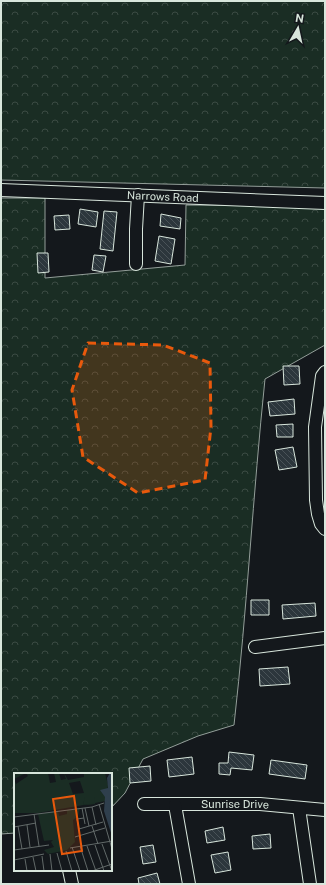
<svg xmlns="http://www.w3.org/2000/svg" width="326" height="885" font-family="'Public Sans',sans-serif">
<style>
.forest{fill:url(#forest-crowns);stroke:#939e99}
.building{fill:url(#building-back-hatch);stroke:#d8e6dc}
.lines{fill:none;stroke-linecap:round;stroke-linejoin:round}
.minor-casing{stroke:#d8e6dc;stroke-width:14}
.minor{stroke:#14181c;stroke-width:12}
.marked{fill:#e8590c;fill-opacity:0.2;stroke:#e8590c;stroke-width:3;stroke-dasharray:8 5;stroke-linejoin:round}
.labels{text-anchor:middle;stroke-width:3;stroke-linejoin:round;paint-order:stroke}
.street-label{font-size:11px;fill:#d8e6dc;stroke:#14181c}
.inset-road{fill:none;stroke:#626a69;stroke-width:1}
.view{fill:#e8590c;fill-opacity:0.15;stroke:#e8590c;stroke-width:2}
.inset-edge{fill:none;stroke:#d8e6dc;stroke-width:2}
</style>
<defs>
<pattern id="forest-crowns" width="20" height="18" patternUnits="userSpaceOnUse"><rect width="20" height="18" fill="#1a2d24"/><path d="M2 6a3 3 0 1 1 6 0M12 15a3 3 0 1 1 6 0" fill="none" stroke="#3b4b43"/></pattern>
<pattern id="building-back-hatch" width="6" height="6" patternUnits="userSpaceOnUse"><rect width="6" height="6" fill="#2c363c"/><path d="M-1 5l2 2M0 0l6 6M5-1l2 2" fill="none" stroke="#4a5358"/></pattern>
</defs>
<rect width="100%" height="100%" fill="#14181c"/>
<path class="forest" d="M1,1H325V188L1,180Z
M1,198H45V278L185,265L186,205L325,206V345L265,379C253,494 247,610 234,725L198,736L143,759L125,793L111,808V774H15V833L1,834Z"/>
<path class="building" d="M80,209L98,212L96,227L78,224Z
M104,211L117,212L113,251L100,249Z
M161,214L181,218L180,229L160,226Z
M69,215L70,229L55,230L54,216Z
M159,236L175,239L171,264L155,261Z
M37,253H48L49,272L38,273Z
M94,255L106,256L103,272L92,270Z
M283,366H299L300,384L284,385Z
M294,399L295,414L270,416L268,402Z
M293,424V437H277L276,425Z
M293,447L297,467L279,470L275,450Z
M251,600H269V615H251Z
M315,603L316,616L283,619L282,605Z
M288,667L290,684L260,686L259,669Z
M229,752L254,755L252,770L231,768L230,775L219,774V763H228Z
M192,757L194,774L169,777L167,760Z
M271,760L307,765L305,779L269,774Z
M150,766L151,781L130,783L129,768Z
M223,827L225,840L207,843L205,831Z
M270,834L271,848L253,849L252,836Z
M153,845L156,862L143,864L140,847Z
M228,852L231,870L215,873L211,855Z
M157,873L160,884H139L138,878Z"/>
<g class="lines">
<defs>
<g id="minor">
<path id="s1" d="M1,190L325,203"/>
<path d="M136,264V229L138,195"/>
<path d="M325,372L322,376L315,427L316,500L318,514L321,524L325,529"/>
<path d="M255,647L325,638"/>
<path id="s2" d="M144,804H260L325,810"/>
<path d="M175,805L189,884"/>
<path d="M299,808L310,884"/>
<path d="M69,870L72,884"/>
</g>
</defs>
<use href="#minor" class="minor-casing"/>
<use href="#minor" class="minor"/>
</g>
<path class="marked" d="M88,343L163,345L210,363L211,427L205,480L138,493L83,457L72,390Z"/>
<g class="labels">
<g class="street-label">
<text dy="4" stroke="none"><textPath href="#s1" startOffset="162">Narrows Road</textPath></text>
<text dy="4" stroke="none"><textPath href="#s2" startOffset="91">Sunrise Drive</textPath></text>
</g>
</g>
<g transform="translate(14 773)">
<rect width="98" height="98" fill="#14181c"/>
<path d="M81,23V31L69,32L70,24Z" fill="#1a2d24"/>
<path d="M0,0H12L0,6L2,11L14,3L12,0H34L36,10L42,9L40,0H45L47,7L52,6L50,0L54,7L70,4V0H91L94,12L92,28L24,40H0ZM66,8L70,20L59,21L55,10ZM71,24H80L81,31L69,32ZM66,35L64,43L59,47L61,69L53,77L34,81L30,77L40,74L37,69L39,67L30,68L24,41L44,38L45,43L53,41V37Z" fill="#1a2d24" fill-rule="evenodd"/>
<path d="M96,0H98V63L90,38L91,24L86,17L94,15L93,5Z" fill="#2f3f4d"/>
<path class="inset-road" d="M85,31L98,76M78,34L82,52M68,35L71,51M71,35L75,53M20,41L25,73M0,44L78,34L90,30M70,45L63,46L65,56L89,49M13,52L16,74M4,53L8,76M78,53L84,71M0,54L22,50M61,64L91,55M88,71L98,98M81,72L90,98M66,73L74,98M73,73L82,98M58,74L66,98M56,75L98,68M0,77L35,72M52,78L58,98M43,80L48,98M36,81L38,98M28,83L30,98M19,84L22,98M11,86L13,98M0,87L30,81M78,98L98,91"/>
<path class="view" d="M60,23L68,78L48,81L39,26Z"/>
<rect width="98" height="98" class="inset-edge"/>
</g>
<rect width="326" height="885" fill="none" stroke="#d8e6dc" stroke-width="4"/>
<g transform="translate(298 28) rotate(9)" stroke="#14181c" stroke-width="3" paint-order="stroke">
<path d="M0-3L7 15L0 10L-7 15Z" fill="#d8e6dc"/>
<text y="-6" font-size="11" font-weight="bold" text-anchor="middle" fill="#d8e6dc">N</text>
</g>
</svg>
